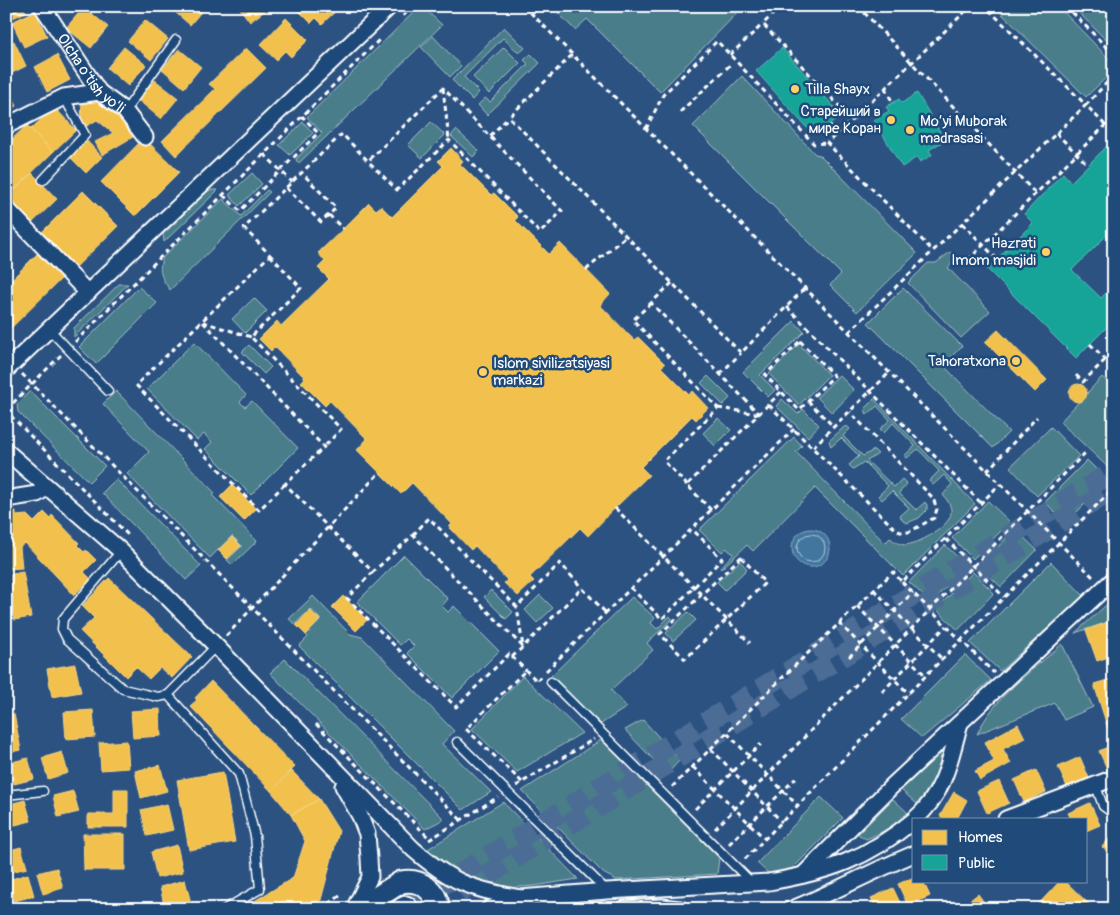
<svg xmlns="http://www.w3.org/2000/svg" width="1120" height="915" font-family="Pangolin,sans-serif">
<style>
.green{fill:#4a7d8a;stroke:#a4bec4}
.water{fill:#42769f;stroke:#8eadc5}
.homes{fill:#f2c14e;stroke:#f6d483}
.public{fill:#17a398;stroke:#5dbfb7}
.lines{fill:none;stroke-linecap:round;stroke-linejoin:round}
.shore{stroke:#b3c8d9;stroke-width:1}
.secondary-tunnel{stroke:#4c6c95;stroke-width:21;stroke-dasharray:21 11;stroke-linecap:butt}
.lane-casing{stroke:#fff;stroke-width:11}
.street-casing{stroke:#fff;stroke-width:19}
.secondary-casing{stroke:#fff;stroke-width:25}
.path{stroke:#fff;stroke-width:3;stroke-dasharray:5 4;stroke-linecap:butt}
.lane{stroke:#1f4a7a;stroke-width:8}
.street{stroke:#1f4a7a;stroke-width:15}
.secondary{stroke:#1f4a7a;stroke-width:21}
.poi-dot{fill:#ffd166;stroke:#1f4a7a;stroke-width:2}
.labels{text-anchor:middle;stroke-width:5;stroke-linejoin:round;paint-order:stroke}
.street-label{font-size:15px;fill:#fff;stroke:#1f4a7a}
.poi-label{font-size:15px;fill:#fff;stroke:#1f4a7a;text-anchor:start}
</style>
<rect width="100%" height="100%" fill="#2c5282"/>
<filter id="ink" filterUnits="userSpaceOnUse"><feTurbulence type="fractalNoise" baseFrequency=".02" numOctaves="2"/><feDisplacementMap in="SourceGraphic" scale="10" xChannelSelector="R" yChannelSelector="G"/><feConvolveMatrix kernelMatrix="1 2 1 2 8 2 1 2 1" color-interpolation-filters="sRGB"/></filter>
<g filter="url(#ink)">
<path class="green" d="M420,6H432L427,11L442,25L299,163L297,162L296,159L322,133L307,117Z
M551,6H744L660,92L587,19L575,30Z
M994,6H1058L1114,64V70L1086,97Z
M1072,6H1114V48Z
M504,27L525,48L519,53L503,38L464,77L479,92L472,100L452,80Z
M433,36L461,66L450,77L421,47Z
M504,47L520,63L489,94L473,77Z
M531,54L540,63L487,115L478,105L485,98L490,102L528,64L524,60Z
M742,76L815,154L820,155L917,253L857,312L830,285L841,274L693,126Z
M303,122L313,133L290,155L279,145Z
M431,122L445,135L422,158L408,145Z
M456,130L479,151L473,157L451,136Z
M252,173L262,184L239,206L229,195Z
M209,190H218L164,242L163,234Z
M267,190L270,192L170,290C162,279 157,271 163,257L223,199L241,216Z
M950,252L956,259L948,268L990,311L961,338L908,283L928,263H936Z
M119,284H128L74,337V328Z
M139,287L157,303L96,364L79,347Z
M903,288L962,346L943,365L1009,432L993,448L868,323Z
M254,298L267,311L245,333L232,319Z
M794,321L804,332L760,375L775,390L768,397L743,372Z
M194,342L246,395L240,402L245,407L252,401L298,448L251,495L205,449L212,442L204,434L197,440L147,389Z
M799,344L829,375L799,405L769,374Z
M249,345L271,367L264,374L242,352Z
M839,375L854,390L832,413L817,397Z
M708,376L730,398L723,405L701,383Z
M1102,377L1114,388V473L1060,422Z
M30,391L105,466L89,482L18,412L17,404Z
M116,391L215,493L213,496L257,541L232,565L227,560L242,546L232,536L210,558L127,474L149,452L103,404Z
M782,399L798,414L803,409L819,425L808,437L776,406Z
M874,399L975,504L903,576L815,488L753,551L747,545L721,569L720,568L733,554L726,548L722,552L699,530L794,437L802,446L796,452L885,543L890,538C895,542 899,544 904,545C917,545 950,527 951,513C952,506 947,500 943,495L952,484L944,475L933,485L929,481L939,471L918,449L907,458L904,456L915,446L893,423L884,433L880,429L890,420L877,406L867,415L865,408Z
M718,418L731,430L715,446L703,433Z
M847,426L850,429L843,436L863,456L874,450L878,454L867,461L894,487L902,479L907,484L899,493L916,510L925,502L927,505V510L919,518L907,523L903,521L900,516L909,508L892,491L882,500L878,496L888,486L864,462L853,469L849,465L859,456L841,438L831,447L829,441L844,427Z
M1051,427L1079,456L1037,496L1010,467Z
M1087,460L1108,481L1066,523L1045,502Z
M116,479L201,566L186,580L102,493Z
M988,501L1010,522L973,559L952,538Z
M1015,529L1037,550L1001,587L979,566Z
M945,545L967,566L931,603L909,582Z
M404,555L448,599L442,606L448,612L454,606L499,651L452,698L407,653L414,646L407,639L400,645L357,602Z
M740,561L747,569L725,590L717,582Z
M1051,562L1084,596L1000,671L970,643Z
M973,572L994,593L958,630L936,609Z
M491,590L513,612L506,619L484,597Z
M540,595L553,608L537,623L525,610Z
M313,596L350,634L362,637L454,731L442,744L491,792L463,810L299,646L308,637L306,635L321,620L311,609L295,624L289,619Z
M632,597L655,618L651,623L657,629L670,616L672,619L647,643L653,650L611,690L627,707L601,724L550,677Z
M1113,599L1114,620L1075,633Z
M688,612L696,620L673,641L666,633Z
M1062,644L1093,707L1064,720L1055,703L977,734C995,696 1031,672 1062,644Z
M965,655L991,680L922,738L901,719Z
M285,659L444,819L425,829L270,673Z
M523,676L582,733L517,772L472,729Z
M643,720L680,760L667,774L625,730Z
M601,740L719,858L717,874L616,880L603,873L522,791Z
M940,752C943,769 927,791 917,804L901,790Z
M821,797L843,818L793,868L781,873H768L757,863Z
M893,799L908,813C896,824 882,833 866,839L858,834Z
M503,802L578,879L534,886L488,889L456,872L428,849Z"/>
<path class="water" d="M792 548a19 19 0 1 1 38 0a19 19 0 1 1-38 0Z"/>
<path class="homes" d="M6,6H23L26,12L6,21Z
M168,6H206L190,25Z
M238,6H271L250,22Z
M294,6H341L322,24L316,18L311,23Z
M84,7L108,27L91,48L66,28Z
M35,11L47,36L24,47L12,22Z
M286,18L308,40L291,57L285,51L276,60L260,45Z
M145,20L168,39L151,60L128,41Z
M14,41L26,66L6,76V45Z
M124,47L146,65L128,86L107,68Z
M246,48L266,68L176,156L162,141L215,89L209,84Z
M179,49L201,67L184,88L162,69Z
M57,55L70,80L47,92L35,67Z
M155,80L178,98L161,119L138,100Z
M6,85L17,106L6,111Z
M88,99L114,109L138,134L102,155L95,142L113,133L97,120L85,127L81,120L82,100Z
M54,107L76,130L53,152L31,129Z
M27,125L53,152L13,191L6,184V145Z
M144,138L179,172L135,216L101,182Z
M87,141L102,157L86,173L70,157Z
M451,148L463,161L460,164L491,195L494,193L518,217L515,220L549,254L560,243L610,294L600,305L634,340L638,337L665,364L661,367L689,395L692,391L708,408L696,420L692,416L641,467L649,475L615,508L588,536L580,528L530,577L534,581L518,596L504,583L507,580L475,546L471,550L449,527L452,524L412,483L401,494L357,450L367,439L330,401L325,406L301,382L305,378L275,347L271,351L259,339L277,321L281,326L329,279L318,268L325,261L318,253L343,229L369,203L376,210L381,206L392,217L443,166L438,161Z
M32,173L57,199L31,224L7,198Z
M83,191L118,226L72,271L38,236Z
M40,251L64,276L6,333V285Z
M998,330L1047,380L1035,392L985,342Z
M1069 393a9 9 0 1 1 18 0a9 9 0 1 1-18 0Z
M232,485L256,509L244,521L220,497Z
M16,511V516L27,515L34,522L44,512L50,518L52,515L79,543L77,545L84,552L86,550L96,560L84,572L91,579L74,595L25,543L20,547L22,568L7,569L6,512Z
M232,537L241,546L227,559L218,550Z
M23,572L31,617L14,620L6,575Z
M109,578L192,657L172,678L160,668L149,679L136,667L126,677L80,631L94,618L82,606Z
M343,596L367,620L356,631L332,607Z
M310,610L320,620L306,635L296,625Z
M1111,621L1114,628V638L1109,640L1114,655L1097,661L1086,630Z
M75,664L81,692L52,697L47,669Z
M1114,678V728L1108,729L1094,684Z
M211,681L295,767L271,791L190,706L197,700L195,698Z
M160,709L161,736L133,738L131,711Z
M93,710L95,737L66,739L64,712Z
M14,714L21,750L6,753V716Z
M1018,724L1025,738L1003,749L1011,763L980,780L975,771L994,761L985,742Z
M127,741L129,768L101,770L99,743Z
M1114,744V771L1109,773L1099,751Z
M62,752L68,773L48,779L42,758Z
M1080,757L1089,778L1068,789L1058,767Z
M28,758L34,779L14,784L8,763Z
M160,765L167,791L141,798L135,771Z
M1036,770L1046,792L1024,802L1014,780Z
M292,771L319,799L291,815L271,791Z
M223,772L235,842L189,850L177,780Z
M999,781L1009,803L987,813L977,791Z
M114,789H128V827H88V814H114Z
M73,791L79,812L58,817L53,796Z
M954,792L967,800L957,819H945L940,816Z
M319,799L339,831L321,900L306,909H241L293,878L305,841L291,815Z
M25,800L31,821L11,826L6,805Z
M1090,803L1100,825L1086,831V819H1071L1068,813Z
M167,804L173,830L147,836L141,810Z
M1114,833V857L1102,847Z
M83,834H125V870H84Z
M177,845L183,872L157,878L151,852Z
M21,847L27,868L7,873L6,851Z
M57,868L63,888L43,894L37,873Z
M28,874L34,896L14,901L8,880Z
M914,877V881H923L930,896L908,906L898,884Z
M185,880L192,907L183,909H165L160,887Z
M1060,881H1065L1094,909H1034Z
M893,888L903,909H876L871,898Z
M978,894L989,909H970L966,903Z"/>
<path class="public" d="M782,48L834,107L832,110L838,117L819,134L806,127L756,71Z
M917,93L945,140L929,150L932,155L920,162L917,157L902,167L874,120L889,111L886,107L899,99L902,103Z
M1114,139V228L1072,270L1101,298L1114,285V320L1076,358L987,269L1033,223L1024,214L1063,173L1071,182Z"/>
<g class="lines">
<path class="shore" d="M797 548a14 14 0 1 1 28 0a14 14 0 1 1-28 0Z"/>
<path class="secondary-tunnel" d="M406,907L1114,471
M432,909L1114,489"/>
<defs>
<path id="lane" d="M125,111L176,40
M43,180L85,135L64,97
M50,330L108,391
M121,551L63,619L62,629L67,639L123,689L158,697L168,695
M216,646L168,695L239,774L255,836L260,889L225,909
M551,682L751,882
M457,742L607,891
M1096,786L1103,806L1114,814
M6,795L43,791"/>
<g id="street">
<path id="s1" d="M42,6L99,92L125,111L145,137"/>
<path d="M6,126L64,97L99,92"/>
<path d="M6,208L88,293"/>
<path d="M6,370L390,6"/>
<path d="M6,451L121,551L216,646L413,849C451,882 470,889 520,898"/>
<path d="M6,499L37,494L47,487"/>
<path d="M343,786L360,816L367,834L369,858L370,877L354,909"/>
<path d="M915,819C945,793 950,759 960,723"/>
<path d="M1006,819L1114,778"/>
<path d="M803,875L892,786L1114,579"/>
<path d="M489,909L520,898L607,891L769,882C828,872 867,859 914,820"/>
<path d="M624,909L662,907L680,909"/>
<path d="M792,909C833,893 872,871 914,854"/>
</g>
<path id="secondary" d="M359,909L401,882C420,878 436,890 439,909
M402,909L406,907"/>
</defs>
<use href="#lane" class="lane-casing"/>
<use href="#street" class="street-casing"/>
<use href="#secondary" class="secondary-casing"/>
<path class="path" d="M524,6L1094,578
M781,6L763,24L852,120L827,143L933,251L1086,105L985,6
M858,6L1036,194
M1066,6L1114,55
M403,16L413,6
M572,55L509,117L741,353L805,288
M730,55L763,24
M443,88L449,140
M885,88L893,103
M680,112L731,64
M852,120L971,6
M829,125L837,134
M1105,125L1086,105L1114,75
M646,129L663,95L717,41L814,144L827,143
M1056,133L1088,165
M490,136L509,117
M264,154L292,182
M286,188L321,222L336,208L302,173
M223,195L240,211L318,133L302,116
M329,215L343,229
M962,223L997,259
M270,255L301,288L251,337L341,429L324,447
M968,260L1114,117
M586,270L626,236
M672,283L651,303L759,414
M651,303L633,320L718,408L664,461L687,485
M787,307L981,503
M203,322L324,447L285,484L373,572L413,535L523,647L582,588L606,613
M203,322L251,337
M849,332L933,251
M800,341L834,376L799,410L765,375Z
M75,342L379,40
M1090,344L1114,368
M61,355L12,404L10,412L12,417L130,537
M22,374L461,820
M720,374L741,353
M1076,375L1083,382L1114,351
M808,401L834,427
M769,405L892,526L900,532H909L934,518L937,509L933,498L850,412
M718,408L759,414
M813,447L889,373
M987,471L1037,417
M285,484L259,510L136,385L270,255L244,228L342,134L368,161L443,88L562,211L540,233L449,140L397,190L368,161
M615,508L750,643
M711,510L687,485L781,392
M413,535L429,518L517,607L560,563L582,588
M946,539L1004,597
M741,557L765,583L685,659L660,634Z
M373,572L347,598L456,707L509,654L537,681L540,677
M902,582L994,673
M631,588L662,619L722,559L692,529
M874,590L942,659
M857,606L926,676
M839,623L909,694
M226,636L380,472
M512,657L523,647L517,607
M849,657L913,592
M546,671L794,429
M882,692L946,626
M316,724L430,839
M727,733L798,806
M711,749L782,822
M693,767L765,839
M522,782L466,729L526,670
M516,786L594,739
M672,787L783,677L893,572L902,582L1000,484
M695,809L761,744
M715,829L824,717L1087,451
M429,840L498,797
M729,844L796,778
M745,859L961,640L1114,488
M321,909L343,894"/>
<use href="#lane" class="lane"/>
<use href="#street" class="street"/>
<use href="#secondary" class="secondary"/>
</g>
</g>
<g class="poi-dot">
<circle cx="795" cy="89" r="5"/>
<circle cx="891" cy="120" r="5"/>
<circle cx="910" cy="130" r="5"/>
<circle cx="1046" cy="252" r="5"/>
<circle cx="1016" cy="361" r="5"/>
<circle cx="483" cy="372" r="5"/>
</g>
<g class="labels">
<g class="street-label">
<text dy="5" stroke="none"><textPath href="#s1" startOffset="84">Olcha o'tish yo'li</textPath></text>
</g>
<g class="poi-label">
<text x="805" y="94">Tilla Shayx</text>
<text x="881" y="116" text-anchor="end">Старейший в<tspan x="881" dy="17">мире Коран</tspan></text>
<text x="920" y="126">Mo’yi Muborak<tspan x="920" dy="17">madrasasi</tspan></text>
<text x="1036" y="248" text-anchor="end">Hazrati<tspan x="1036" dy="17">Imom masjidi</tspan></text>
<text x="1006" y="366" text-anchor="end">Tahoratxona</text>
<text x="493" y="368">Islom sivilizatsiyasi<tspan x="493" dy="17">markazi</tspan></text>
</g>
</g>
<rect width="1120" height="915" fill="none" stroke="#1f4a7a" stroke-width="25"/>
<rect x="12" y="12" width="1095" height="890" fill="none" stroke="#fff" stroke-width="2" filter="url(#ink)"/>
<rect x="912" y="818" width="175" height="65" fill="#1f4a7a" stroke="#7992af"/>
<rect x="922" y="830" width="25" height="15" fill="#f2c14e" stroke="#7992af"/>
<text x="958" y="842" font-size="15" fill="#ffffff">Homes</text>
<rect x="922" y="855" width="25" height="15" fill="#17a398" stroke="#7992af"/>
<text x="958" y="868" font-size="15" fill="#ffffff">Public</text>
</svg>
